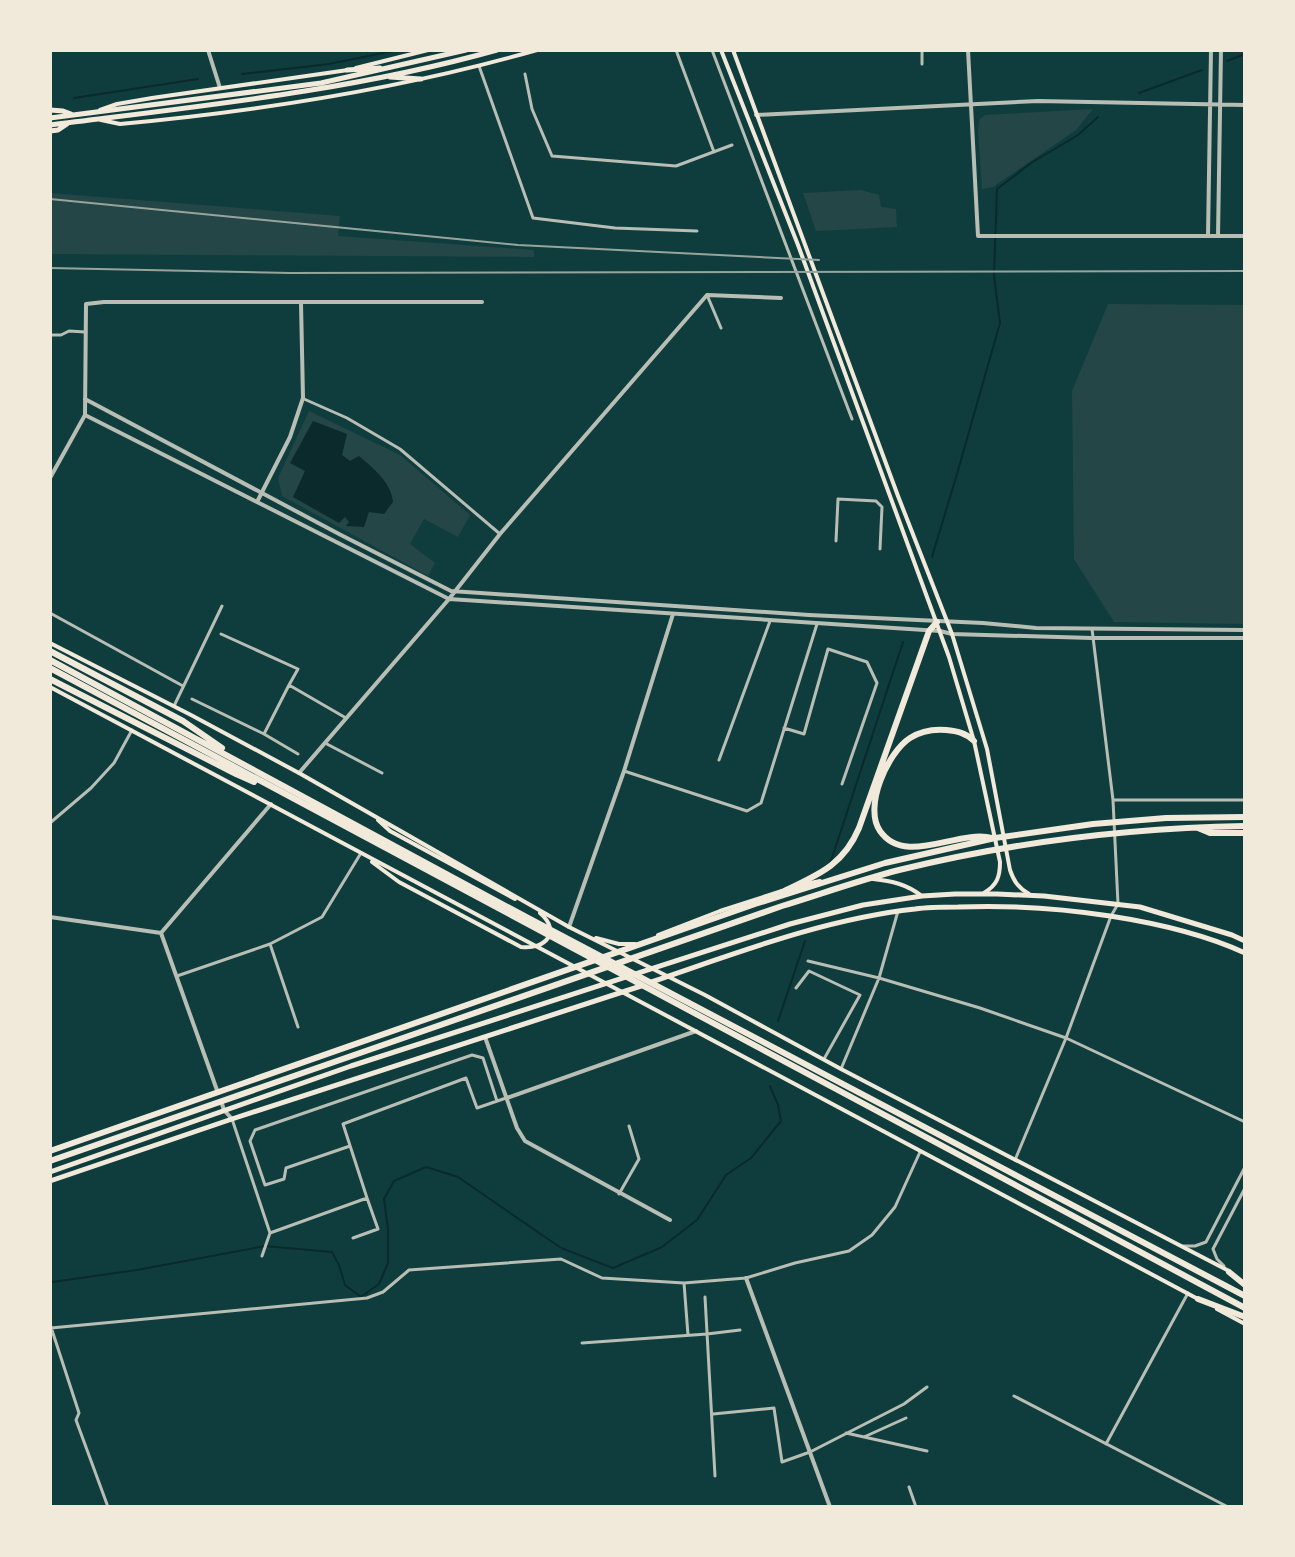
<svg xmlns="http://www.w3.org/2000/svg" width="1295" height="1557" font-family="'Source Sans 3',sans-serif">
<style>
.green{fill:#244646}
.water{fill:#0a2a2b}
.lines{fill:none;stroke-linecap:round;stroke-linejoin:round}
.stream{stroke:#0a2a2b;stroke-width:2}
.minor{stroke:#b8beb3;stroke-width:3}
.tertiary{stroke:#b8beb3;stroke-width:4}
.secondary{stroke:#f1e9da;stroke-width:4}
.primary{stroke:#f1e9da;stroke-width:5}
.trunk{stroke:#f1e9da;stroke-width:5}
.motorway{stroke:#f1e9da;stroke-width:6}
.rail{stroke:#97a49c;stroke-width:2}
</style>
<rect width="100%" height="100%" fill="#0f3d3e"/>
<path class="green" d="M1093,109L1076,130L993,187L982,189L978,132L979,120L985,115Z
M861,190L879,195L881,207L896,209L897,227L816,231L803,193Z
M50,193L340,216L338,236L534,250V257L50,254Z
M1108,304L1245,305V624L1114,622L1074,559L1072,391Z
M309,411L400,455L470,515L458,537L424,519L410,544L435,563L428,576L282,496L278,478Z"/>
<path class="water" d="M313,421L347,434L342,455L350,461L359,456C374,469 391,482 393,502L384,514L369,512L364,527L346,526L349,522L345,517L339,523L293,497L305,471L290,463Z"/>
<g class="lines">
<path class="stream" d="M1227,61L1245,54
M242,74L329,64L398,50
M1139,93L1202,70
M74,98L198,79
M932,557L957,474L1000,323L994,276L997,189L1031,163L1078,135L1098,117
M830,864L903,642
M778,1021L805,941
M50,1284L52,1282L137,1270L265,1246L332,1252L339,1265L345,1285L361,1297L379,1284L388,1263V1229L384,1199L394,1181L426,1167L458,1177L561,1248L613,1268L662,1247L697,1220L726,1175L751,1158L781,1121L778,1105L770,1086"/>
<path class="minor" d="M676,50L714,152
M712,50L852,419
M922,64V50
M479,66L533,218L615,228L697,231
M525,74L532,109L552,156L676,166L732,145
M707,295L721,328
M50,335H61L69,331L85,332
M304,399L347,418L400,449L500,534
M836,541L838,499L876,501L882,507L880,549
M50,613L183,686
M221,634L298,669L289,685
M192,699L264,734L289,685L346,718
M174,706L222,606
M784,728L804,734L828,649L867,662L877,683L842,784
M264,734L298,754
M325,743L382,773
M719,760L770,621
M624,771L747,811L761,803L817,624
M1113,800H1245
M50,823L91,788L114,763L132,730
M270,944L298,1027
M808,961L879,978L980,1008L1066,1038L1245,1122
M177,976L270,944L322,917L361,853
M796,988L809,971L860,995L824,1059
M841,1069L879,978L898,911
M232,1119L270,1233L262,1256
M350,1146L286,1168L284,1179L265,1185L250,1141L255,1130L472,1055L483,1058L497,1101
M1015,1160L1066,1038L1111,916L1118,904L1113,800L1092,629
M619,1194L639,1159L629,1126
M367,1198L343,1124L466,1078L477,1108L506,1098
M270,1233L367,1198L378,1229L353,1238
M1183,1246H1195L1206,1242L1245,1167
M1224,1266L1217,1259L1213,1249L1245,1188
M705,1297L715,1476
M50,1324L79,1413L76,1420L108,1507
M51,1328L367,1298L383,1292L409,1270L561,1259L602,1278L684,1283
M688,1335L684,1283L746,1278L795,1263L849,1251L872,1235L895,1207L920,1152
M582,1343L707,1334L740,1330
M1014,1396L1228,1507
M713,1414L774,1408L782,1462L810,1452L904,1404L927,1387
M846,1433L927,1451
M864,1437L906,1418
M1106,1444L1188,1293
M909,1487L916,1507"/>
<path class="tertiary" d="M208,50L220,88
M968,50L978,236H1245
M756,115L1038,101L1245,105
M1208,236L1211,50
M1218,236L1221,50
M85,399L339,534L451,591L809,615L983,623L1036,628L1245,630
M85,415L449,599L940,631L952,634L1092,638H1245
M50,478L85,415L86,304L104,302H482
M257,502L290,437L303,398L301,303
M299,773L449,599L500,534L707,295L781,298
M50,917L161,933
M569,927L624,771L673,614
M161,933L218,1093
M161,933L271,804
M485,1037L517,1128L525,1141L670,1220
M507,1098L696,1031
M221,1101L224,1110L232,1119
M746,1278L830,1507"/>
<path class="secondary" d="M721,50L798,245L949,657L974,741L1000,862C1000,877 997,885 984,893
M733,50L898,496L952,634L987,749L1010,870C1014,882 1019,888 1029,894
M356,68L428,50
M100,110L117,104L152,98L348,70
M101,120L120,124C260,111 401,89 537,50
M50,643L191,715L299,773L569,927L705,995L841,1069L1229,1271
M50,687L1198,1299
M378,820L390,831L515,899
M372,862L399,882L521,947C545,950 562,932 540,913
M873,879C892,881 906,884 922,896
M801,885L820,881
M658,935L720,911L782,891
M596,938L619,944H635
M1217,1309L1245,1324"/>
<path class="primary" d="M651,982C737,953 824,919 915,909C929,907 944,907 958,907C1010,905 1059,908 1110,916C1155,923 1204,934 1245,953
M50,1172L351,1066L790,924L863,905L922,896L955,894H997L1044,896L1140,907L1232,935L1245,941
M50,1181L232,1119L641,986"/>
<path class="trunk" d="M347,70L380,68
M390,77L421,79
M50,110L63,111L71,114
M50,118L321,83L466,50
M50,125C200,106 351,91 497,50
M50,131L58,130L67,124"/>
<path class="motorway" d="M50,651L183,721L222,748
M50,660L528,918L1245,1296
M50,668L1245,1308
M50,679L236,774L254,782
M974,741C966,733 957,731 946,730C934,729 921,731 910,738C888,752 863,807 880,831C905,867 958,829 992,838
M1198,828L1210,833H1245
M782,892C817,875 843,866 859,828L929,631L937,622
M50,1151L755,904L885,863L995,838L1093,824L1166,818L1245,817
M50,1161L782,906C821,894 860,880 899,870C1013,842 1128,828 1245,826
M1229,1272L1245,1285
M1198,1299L1245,1317"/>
<path class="rail" d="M50,199L518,245L819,260
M50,268L290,273L1245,271"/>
</g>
<rect width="1295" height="1557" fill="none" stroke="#f1e9da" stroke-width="104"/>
</svg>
